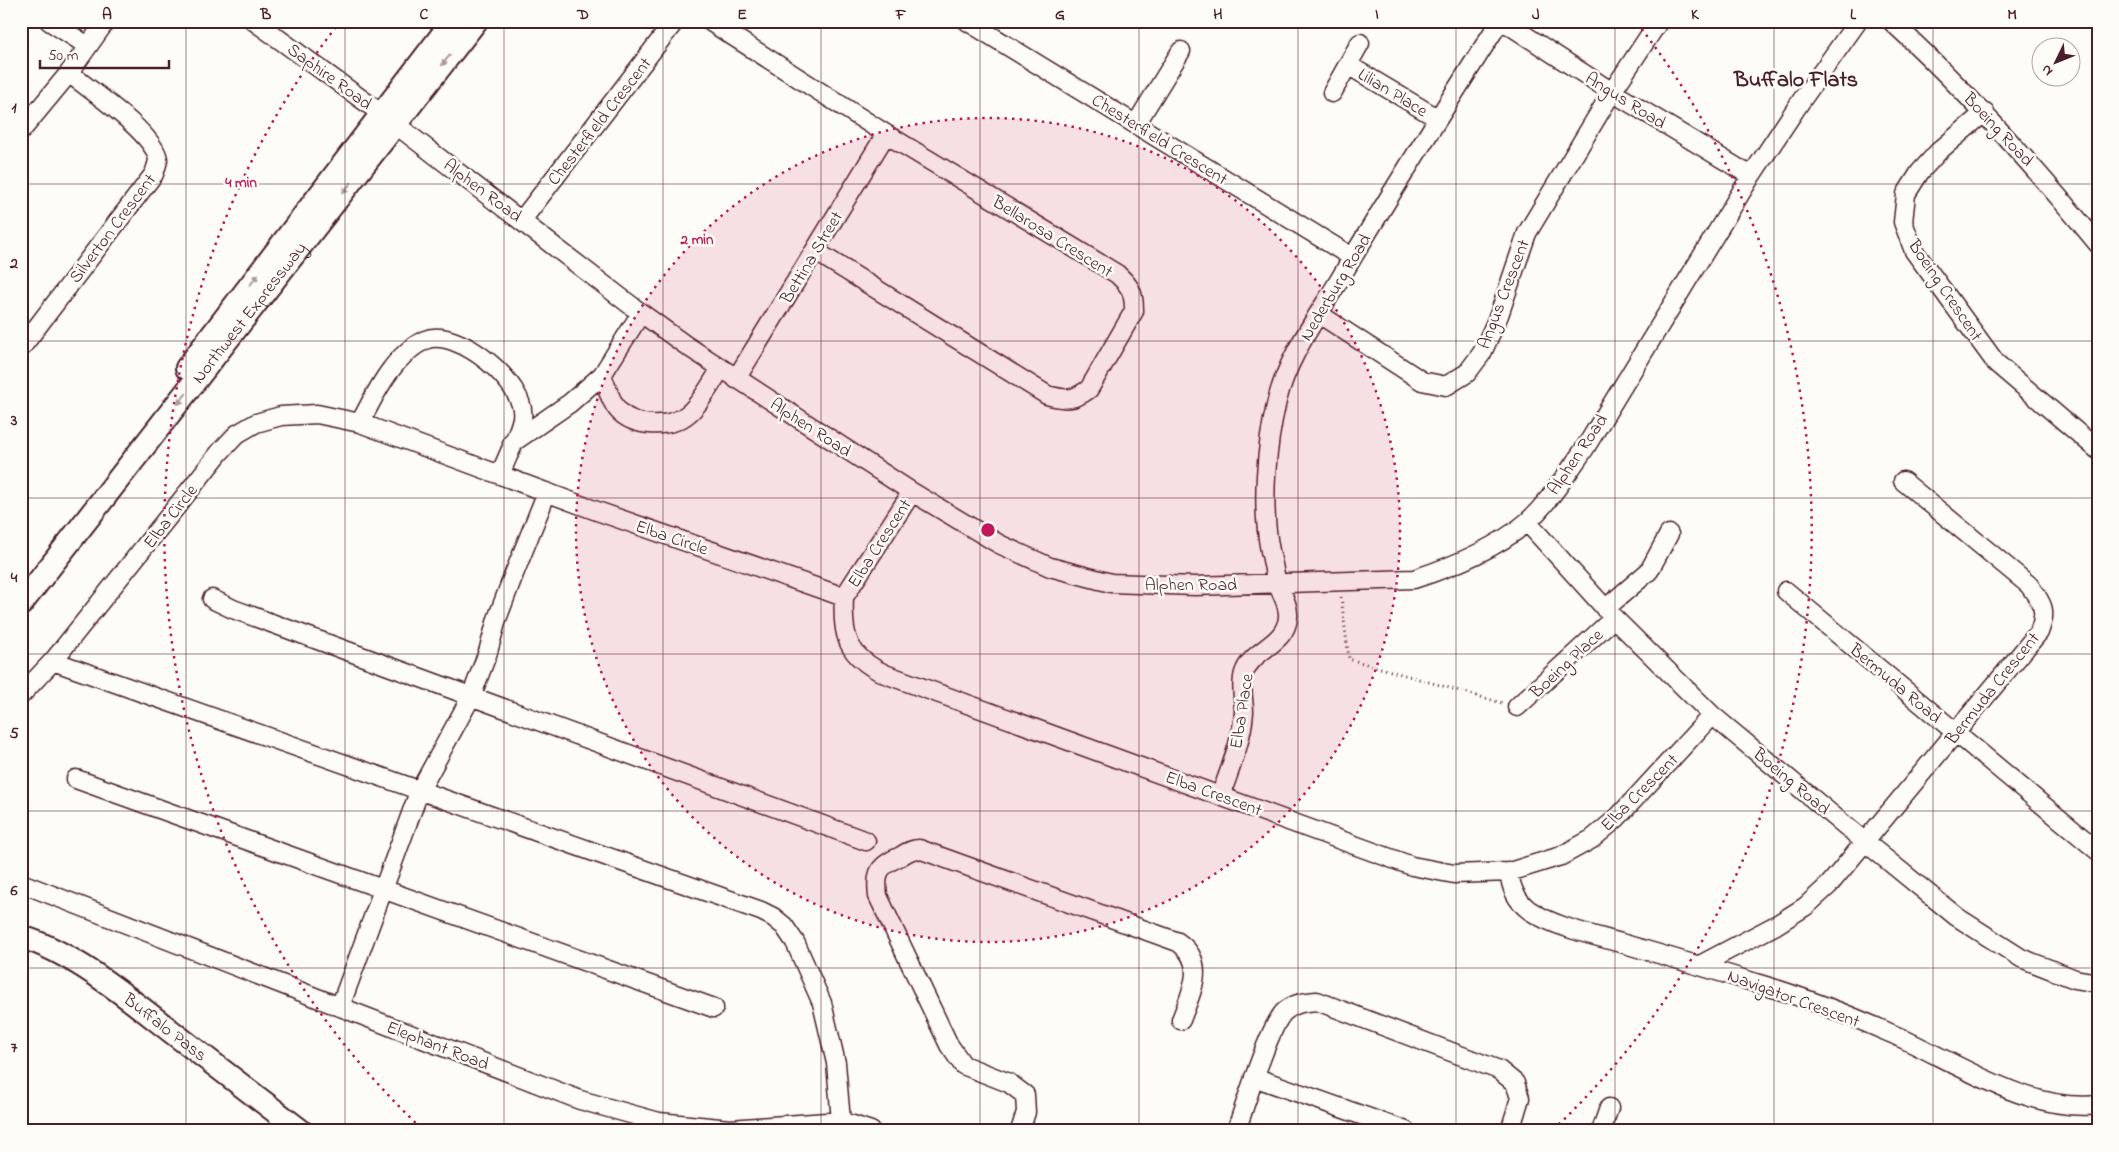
<svg xmlns="http://www.w3.org/2000/svg" width="2119" height="1152" font-family="'Indie Flower',sans-serif">
<style>
.lines{fill:none;stroke-linecap:round;stroke-linejoin:round}
.minor-casing{stroke:#4a1f2b;stroke-width:21}
.major-casing{stroke:#4a1f2b;stroke-width:26}
.path{stroke:#4a1f2b;stroke-width:3;stroke-dasharray:1 4;stroke-linecap:butt}
.minor{stroke:#fdfcf7;stroke-width:18}
.major{stroke:#fdfcf7;stroke-width:22}
.oneway{fill:#ac999b}
.grid{fill:none;stroke:#4a1f2b;stroke-width:1;stroke-opacity:0.55}
.ring{fill:none;stroke:#c2185b;stroke-width:2.5;stroke-dasharray:2.5 5}
.labels{text-anchor:middle;stroke-width:5;stroke-linejoin:round;paint-order:stroke}
.street-label{font-size:18px;fill:#4a1f2b;stroke:#fdfcf7}
.district-label{font-size:22px;font-weight:bold;fill:#4a1f2b;stroke:#fdfcf7}
.centre{fill:#c2185b;stroke:#fdfcf7;stroke-width:2.5}
.ring-label{font-size:15px;text-anchor:middle;font-weight:bold;fill:#c2185b;stroke:#fdfcf7;stroke-width:5;stroke-linejoin:round;paint-order:stroke}
.neatline{fill:none;stroke:#4a1f2b;stroke-width:2}
.grid-label{font-size:16px;text-anchor:middle;font-weight:bold;fill:#4a1f2b}
</style>
<rect width="100%" height="100%" fill="#fdfcf7"/>
<filter id="ink" filterUnits="userSpaceOnUse"><feTurbulence type="fractalNoise" baseFrequency=".02" numOctaves="2"/><feDisplacementMap in="SourceGraphic" scale="10" xChannelSelector="R" yChannelSelector="G"/><feConvolveMatrix kernelMatrix="1 2 1 2 8 2 1 2 1" color-interpolation-filters="sRGB"/></filter>
<g filter="url(#ink)">
<g class="lines">
<defs>
<path id="minor" d="M49,21L88,46
M254,21L382,114L633,307L684,344L912,492L999,544L1050,567L1111,583L1195,586L1414,579C1451,567 1496,548 1526,523C1547,505 1569,471 1585,448L1751,176L1801,101L1858,21
M709,21L886,134L1117,274C1131,287 1134,292 1134,311L1089,389C1073,401 1066,400 1047,395L815,251
M967,21L1352,257
M1503,21L1612,92L1751,176
M1891,21C1966,90 2033,165 2098,244
M1348,65L1437,118
M1332,93L1360,43
M1985,112L1939,151L1920,172L1906,194L1903,222L1914,251L1996,363L2098,450
M1136,124L1181,51
M21,131L69,73L106,21
M522,220L675,21
M1319,314L1422,381L1446,386L1467,373L1482,353L1499,315L1527,233L1612,92L1659,21
M21,348L154,174C155,170 158,163 158,159C154,133 90,90 69,73
M602,375C606,385 610,401 618,410C634,428 671,429 689,413C702,402 711,383 721,369
M736,379L886,134
M360,423C375,394 393,355 425,340C457,326 528,385 522,418C519,434 506,459 500,475
M512,443L570,403L602,375L641,313
M912,492L844,597C842,637 847,656 885,674L1412,866L1454,874L1509,872L1561,856L1592,839L1617,818L1712,715
M1527,522L1614,618L1712,715L1865,842L1957,917L2021,958L2075,979L2098,983
M1786,591L2098,851
M212,599L233,609L866,841
M1605,609L1649,571L1669,534
M53,661L761,911L773,917L784,926L795,942L822,1003L836,1063L841,1121
M21,695L53,661L220,452L237,434L256,423L281,416L317,414L360,423L597,511L844,597
M1517,707L1614,618
M76,779L714,1008
M1221,795C1230,768 1242,741 1244,712C1244,700 1240,685 1244,673C1252,649 1286,645 1288,617C1289,605 1282,595 1278,585C1274,574 1273,562 1270,551C1261,505 1266,446 1277,401C1287,358 1316,319 1338,282C1390,194 1445,107 1500,21
M1509,872C1511,888 1516,900 1529,910C1554,927 1593,935 1621,943C1666,956 1711,969 1756,983C1801,996 1847,1014 1890,1033C1953,1060 2027,1113 2098,1105
M21,883L580,1100L659,1122L730,1129L841,1121L871,1131
M1700,965L1776,925L1806,906L1829,885L2039,632C2048,610 2042,603 2029,585L1903,481
M340,1007L419,792L471,697L488,652L497,619L514,574L547,492
M1254,1077L1406,1131
M1020,1131L1026,1112L1025,1095L1009,1083L963,1065L949,1045L878,896C875,871 879,866 901,856C907,852 912,849 919,849L1178,942C1208,963 1191,992 1181,1020
M1236,1131C1244,1109 1270,1023 1285,1011C1295,1003 1304,1002 1317,1001L1499,1070L1515,1083L1520,1098L1510,1131
M1601,1131L1609,1108"/>
<g id="major">
<path d="M187,368L453,21"/>
<path id="s1" d="M21,604L476,21"/>
<path id="s2" d="M21,937C71,951 127,997 168,1029C213,1063 257,1097 301,1131"/>
</g>
</defs>
<use href="#minor" class="minor-casing"/>
<use href="#major" class="major-casing"/>
<path class="path" d="M1341,597L1349,659L1502,703"/>
<use href="#minor" class="minor"/>
<use href="#major" class="major"/>
</g>
<defs><path id="oneway-solid" d="M-6-.8H1V-3.2L6.5 0L1 3.2V.8H-6Z" transform="scale(1.25)"/></defs>
<g class="oneway">
<use href="#oneway-solid" transform="translate(446 60) rotate(128)"/>
<use href="#oneway-solid" transform="translate(347 188) rotate(128)"/>
<use href="#oneway-solid" transform="translate(254 280) rotate(-52)"/>
<use href="#oneway-solid" transform="translate(182 399) rotate(128)"/>
</g>
</g>
<path class="grid" d="M186,21V1131M345,21V1131M504,21V1131M663,21V1131M821,21V1131M980,21V1131M1139,21V1131M1298,21V1131M1456,21V1131M1615,21V1131M1774,21V1131M1933,21V1131M21,184H2098M21,341H2098M21,498H2098M21,654H2098M21,811H2098M21,968H2098"/>
<circle cx="988" cy="530" r="412" fill="#c2185b" fill-opacity=".12"/>
<g class="ring">
<circle cx="988" cy="530" r="412"/>
<path d="M421 1128A824 824 0 0 1 339 23M1637 23A824 824 0 0 1 1555 1128"/>
</g>
<g class="labels">
<g class="street-label">
<text transform="translate(330 76) rotate(36)" y="6">Saphire Road</text>
<text transform="translate(1393 92) rotate(31)" y="6">Lilian Place</text>
<text transform="translate(1626 100) rotate(32)" y="6">Angus Road</text>
<text transform="translate(599 121) rotate(-52)" y="6">Chesterfield Crescent</text>
<text transform="translate(1999 129) rotate(47)" y="6">Boeing Road</text>
<text transform="translate(1160 139) rotate(32)" y="6">Chesterfield Crescent</text>
<text transform="translate(483 190) rotate(37)" y="6">Alphen Road</text>
<text transform="translate(112 228) rotate(-53)" y="6">Silverton Crescent</text>
<text transform="translate(1053 236) rotate(32)" y="6">Bellarosa Crescent</text>
<text transform="translate(811 257) rotate(-59)" y="6">Bettina Street</text>
<text transform="translate(1335 287) rotate(-59)" y="6">Nederburg Road</text>
<text transform="translate(1946 290) rotate(56)" y="6">Boeing Crescent</text>
<text transform="translate(1503 294) rotate(-69)" y="6">Angus Crescent</text>
<text dy="6" stroke="none"><textPath href="#s1" startOffset="370">Northwest Expressway</textPath></text>
<text transform="translate(811 427) rotate(33)" y="6">Alphen Road</text>
<text transform="translate(1577 454) rotate(-56)" y="6">Alphen Road</text>
<text transform="translate(170 516) rotate(-52)" y="6">Elba Circle</text>
<text transform="translate(672 537) rotate(19)" y="6">Elba Circle</text>
<text transform="translate(879 543) rotate(-57)" y="6">Elba Crescent</text>
<text x="1191" y="590">Alphen Road</text>
<text transform="translate(1566 663) rotate(-43)" y="6">Boeing Place</text>
<text transform="translate(1896 683) rotate(40)" y="6">Bermuda Road</text>
<text transform="translate(1992 688) rotate(-51)" y="6">Bermuda Crescent</text>
<text transform="translate(1241 711) rotate(-81)" y="6">Elba Place</text>
<text transform="translate(1792 781) rotate(40)" y="6">Boeing Road</text>
<text transform="translate(1639 792) rotate(-45)" y="6">Elba Crescent</text>
<text transform="translate(1214 793) rotate(20)" y="6">Elba Crescent</text>
<text transform="translate(1794 998) rotate(20)" y="6">Navigator Crescent</text>
<text dy="6" stroke="none"><textPath href="#s2" startOffset="171">Buffalo Pass</textPath></text>
<text transform="translate(438 1045) rotate(21)" y="6">Elephant Road</text>
</g>
<g class="district-label">
<text x="1796" y="86">Buffalo Flats</text>
</g>
</g>
<circle cx="988" cy="530" r="8" class="centre"/>
<g class="ring-label">
<text x="241" y="187">4 min</text>
<text x="697" y="244">2 min</text>
</g>
<rect width="2119" height="1152" fill="none" stroke="#fdfcf7" stroke-width="55"/>
<g transform="translate(2056 62) rotate(227)"><circle r="24" fill="#fdfcf7" stroke="#b5a4a5"/>
<path d="M0-4L9 19L0 12L-9 19Z" fill="#4a1f2b"/>
<text y="-8" font-size="14" font-weight="bold" text-anchor="middle" fill="#4a1f2b">N</text>
</g>
<path d="M40 60v8h129v-8" fill="none" stroke="#4a1f2b" stroke-width="2.5"/>
<text x="48" y="60" font-size="15" fill="#4a1f2b" stroke="#fdfcf7" stroke-width="4" paint-order="stroke">50 m</text>
<rect x="28" y="28" width="2064" height="1096" class="neatline"/>
<g class="grid-label">
<text x="107" y="19">A</text>
<text x="266" y="19">B</text>
<text x="424" y="19">C</text>
<text x="583" y="19">D</text>
<text x="742" y="19">E</text>
<text x="901" y="19">F</text>
<text x="1060" y="19">G</text>
<text x="1218" y="19">H</text>
<text x="1377" y="19">I</text>
<text x="1536" y="19">J</text>
<text x="1695" y="19">K</text>
<text x="1853" y="19">L</text>
<text x="2012" y="19">M</text>
<text x="14" y="112">1</text>
<text x="14" y="268">2</text>
<text x="14" y="425">3</text>
<text x="14" y="582">4</text>
<text x="14" y="738">5</text>
<text x="14" y="895">6</text>
<text x="14" y="1052">7</text>
</g>
</svg>
